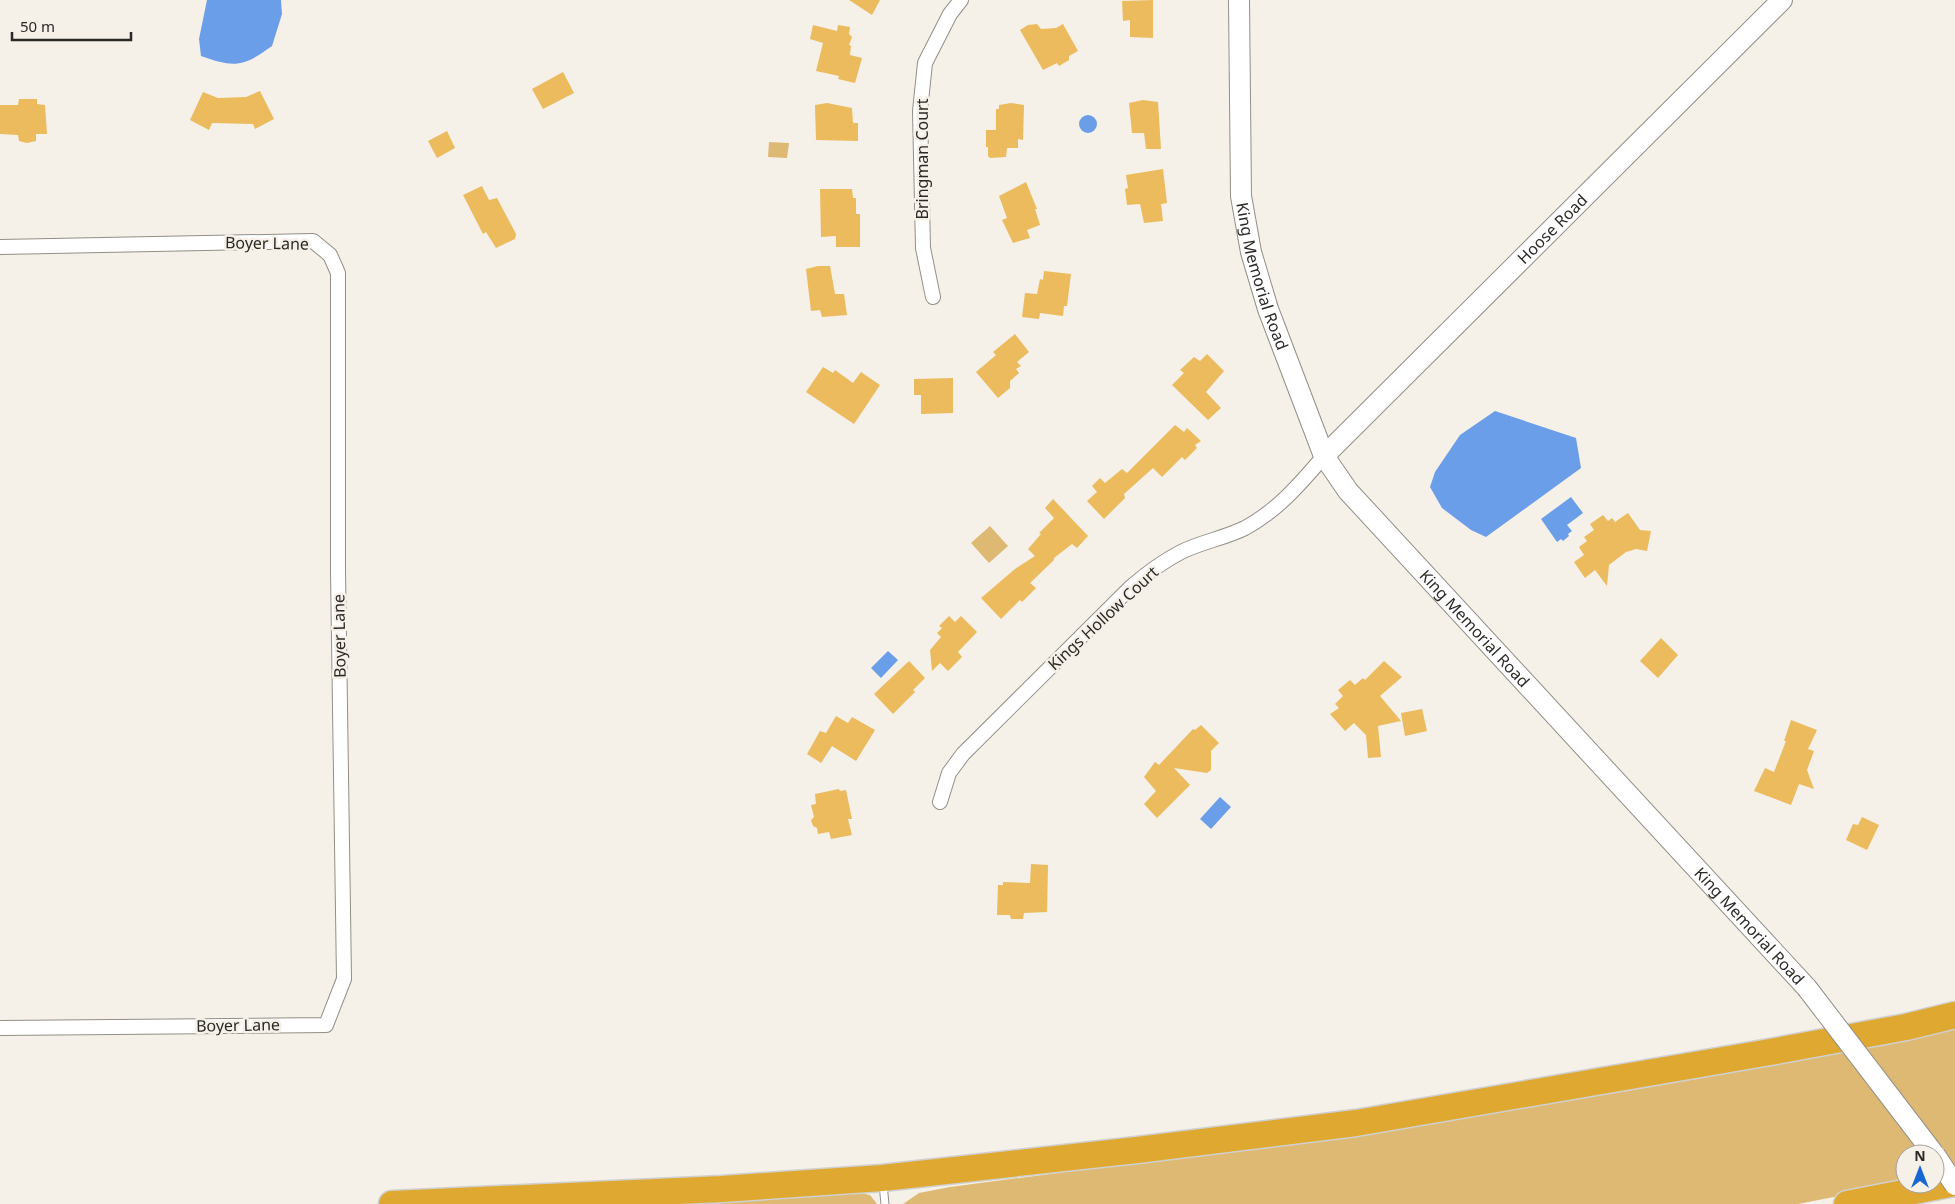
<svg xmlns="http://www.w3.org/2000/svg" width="1955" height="1204" font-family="'Noto Sans',sans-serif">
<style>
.green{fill:#deb974}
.water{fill:#6b9ee9}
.building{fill:#ebbb5d}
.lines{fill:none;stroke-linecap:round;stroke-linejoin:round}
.lane-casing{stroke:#938f87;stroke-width:9}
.street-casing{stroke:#938f87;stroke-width:16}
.secondary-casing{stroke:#938f87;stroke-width:22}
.highway-casing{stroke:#d0d0cf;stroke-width:29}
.lane{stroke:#fff;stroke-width:7}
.street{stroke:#fff;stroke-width:14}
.secondary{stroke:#fff;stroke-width:20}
.highway{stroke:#dfa830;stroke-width:26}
.secondary-bridge-casing{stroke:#938f87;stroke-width:22;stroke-linecap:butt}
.secondary-bridge{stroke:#fff;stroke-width:20}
.labels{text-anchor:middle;stroke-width:5;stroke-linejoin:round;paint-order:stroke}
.street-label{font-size:16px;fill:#2b2926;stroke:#f5f0e8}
</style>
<rect width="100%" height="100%" fill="#f5f0e8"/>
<path class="green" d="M769,142L789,143L787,158L768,157Z
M990,526L1008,546L989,563L971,543Z
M1955,1027V1172L1935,1177V1154H1905V1183L1798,1204H903L919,1193L950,1187C1194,1155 1437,1125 1679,1082C1772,1066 1863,1046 1955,1027Z
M855,1192L870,1195L877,1204H653Z"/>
<path class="water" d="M207,0H281L282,14L272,46C243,67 235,68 201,56L199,39Z
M1079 124a9 9 0 1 1 18 0a9 9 0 1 1-18 0Z
M1495,411L1576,438L1581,468L1486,537L1471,530L1442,508L1430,487L1435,472L1460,435Z
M1571,497L1583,513L1567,525L1572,531L1568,534L1569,536L1563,541L1561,539L1557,542L1541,519Z
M888,651L898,660L881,678L871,668Z
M1220,797L1231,807L1211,829L1200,819Z"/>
<path class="building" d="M849,0H880L872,15Z
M1153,0V38L1130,37V20L1123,21L1122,1Z
M1037,24L1041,29L1056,28L1063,24L1078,51L1069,56V60L1059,66L1057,63L1043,70L1020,30L1028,25Z
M813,25L837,31L838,25L850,27L849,34L852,37L849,45L851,46L850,55L862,58L855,83L838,79L839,76L816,71L823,43L810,39Z
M563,72L574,93L543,109L532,89Z
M260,91L274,119L255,129L253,124L212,123L209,130L190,120L203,92L218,98L246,97Z
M19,99H37V104L45,105L47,134H36V141L27,143L19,141L18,135L0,134V105H18Z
M1143,100L1158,102L1161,149H1146L1144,133H1132L1129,103Z
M827,103L852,108L853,123H858V141L816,140L815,105Z
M1011,103L1024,105L1023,140L1018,139V148H1007L1006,157L990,158L988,156V147H986V130H996V109H999V105Z
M447,131L455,148L437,158L428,141Z
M1163,169L1167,203L1161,204L1163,221L1144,223L1140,204L1127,205L1125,189L1128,188L1126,175Z
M1026,182L1037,209H1035L1040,225L1027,230L1030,238L1013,243L1002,220L1007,218L999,196Z
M482,186L489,200L497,198L516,234L515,239L496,248L486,232L483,234L463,195Z
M820,189H852L853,198H856V214H860V247H836V236L821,237Z
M818,266H830L835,294H844L847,315L822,317L820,310L811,311L806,269Z
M1044,271L1071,274L1067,306H1064L1063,316L1040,313L1039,319L1022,317L1025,293L1037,294L1040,279L1043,280Z
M1015,334L1029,352L1017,362L1021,366L1016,369L1019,373L1010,381V388L998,398L976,372L996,355L993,352Z
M1207,354L1224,371L1206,392L1221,408L1208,420L1172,385L1184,373L1180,370L1194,357L1200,361Z
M823,367L833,373L835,370L853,383L861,372L880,385L854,424L806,392Z
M953,378V413L921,414V395H914V379Z
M1175,425L1184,432L1187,428L1201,441L1195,445L1197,448L1185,460L1182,457L1162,477L1153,468L1124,494L1125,498L1104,519L1087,501L1097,492L1092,486L1100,478L1105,483L1122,469L1127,473Z
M1053,499L1088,536L1077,548L1072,544L1054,558V560L1030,583L1036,588L1022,602L1020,600L1001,619L981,598L1015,569L1035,556L1028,549L1041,534L1039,533L1054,518L1045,508Z
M1628,513L1640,530L1651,531L1647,551L1636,549L1626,552L1609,565L1607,586L1595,570L1585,578L1574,562L1584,555L1579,547L1587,541L1584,537L1594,530L1590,524L1603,515L1608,521L1612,518L1615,522Z
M949,616L955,622L961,616L977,632L958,652L962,657L948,671L940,663L932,671L930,650L941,637L937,633L942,628L939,626Z
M1661,638L1678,655L1658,678L1640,661Z
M909,661L925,678L913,690L915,692L893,714L874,694Z
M1384,661L1402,677L1380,696L1401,721L1378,726L1381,757L1368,758L1366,735L1354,723L1345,731L1330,714L1339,708L1335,704L1343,696L1338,690L1350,680L1355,685L1363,678L1365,680Z
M1422,709L1427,731L1405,736L1401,713Z
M836,716L848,723L852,717L875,730L856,761L832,746L821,763L807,754L820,731L826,733Z
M1791,720L1817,730L1808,749L1814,751L1807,770L1814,789L1799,784L1791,805L1754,791L1765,768L1774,772L1786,741H1784Z
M1201,725L1219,743L1211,751V770L1207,773L1174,768L1190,785L1157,818L1144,804L1156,791L1144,777L1155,762L1159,765L1193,729L1195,730Z
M839,789L840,791L846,790L852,819H848L852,835L831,839L829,832L818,834L817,828L813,826L811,820L814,817L811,805L816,804L815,794Z
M1862,817L1879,825L1867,850L1846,840L1853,824L1858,825Z
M1031,864L1048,865L1047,912L1024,913L1023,919H1011L1010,915H997L998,885H1003V882L1030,883Z"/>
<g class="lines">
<defs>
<path id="lane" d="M883,1184L885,1204"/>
<path id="street" d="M0,247L313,241L330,255L338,273V571L344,979L326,1025L0,1028
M933,297L923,248L920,111L925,63L950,14L961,0
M940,802L949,773L963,754L1131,587C1147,573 1162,562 1181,552C1201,542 1225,538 1245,528C1277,511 1301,483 1324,456"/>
<g id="secondary">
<path id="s1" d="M1239,0L1241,196L1251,252L1268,309L1324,456L1348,491L1807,988"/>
<path id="s2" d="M1324,456L1782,0"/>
</g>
<path id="highway" d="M392,1204L722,1189L882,1178L1137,1150L1356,1123L1770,1052L1906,1027L1955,1015
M1847,1204L1955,1183"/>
</defs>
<use href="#lane" class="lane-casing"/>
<use href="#street" class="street-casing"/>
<use href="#secondary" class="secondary-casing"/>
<use href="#highway" class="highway-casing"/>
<use href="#lane" class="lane"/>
<use href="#street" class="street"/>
<use href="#secondary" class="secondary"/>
<use href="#highway" class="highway"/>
<defs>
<path id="secondary-bridge" d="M1807,988L1934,1154
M1935,1155L1955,1185"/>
</defs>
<use href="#secondary-bridge" class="secondary-bridge-casing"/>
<use href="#secondary-bridge" class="secondary-bridge"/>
</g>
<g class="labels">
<g class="street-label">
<text transform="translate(922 159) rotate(-90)" y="6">Bringman Court</text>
<text dy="6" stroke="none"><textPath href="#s2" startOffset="322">Hoose Road</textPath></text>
<text transform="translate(267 243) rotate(1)" y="6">Boyer Lane</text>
<text dy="6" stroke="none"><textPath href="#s1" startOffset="279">King Memorial Road</textPath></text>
<text transform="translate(1103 618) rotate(-43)" y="6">Kings Hollow Court</text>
<text dy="6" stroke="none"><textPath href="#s1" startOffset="699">King Memorial Road</textPath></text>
<text transform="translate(339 636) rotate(-91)" y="6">Boyer Lane</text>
<text dy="6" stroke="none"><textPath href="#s1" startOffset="1104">King Memorial Road</textPath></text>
<text transform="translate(238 1025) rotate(-1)" y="6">Boyer Lane</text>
</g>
</g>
<g transform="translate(1920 1169)"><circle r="24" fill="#f5f0e8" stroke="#a4a09a"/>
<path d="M0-4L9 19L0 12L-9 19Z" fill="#1766d1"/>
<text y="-8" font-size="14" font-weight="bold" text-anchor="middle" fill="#2b2926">N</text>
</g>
<path d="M12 32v8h119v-8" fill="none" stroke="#2b2926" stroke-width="2.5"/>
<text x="20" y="32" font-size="15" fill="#2b2926" stroke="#f5f0e8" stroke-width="4" paint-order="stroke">50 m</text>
</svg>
